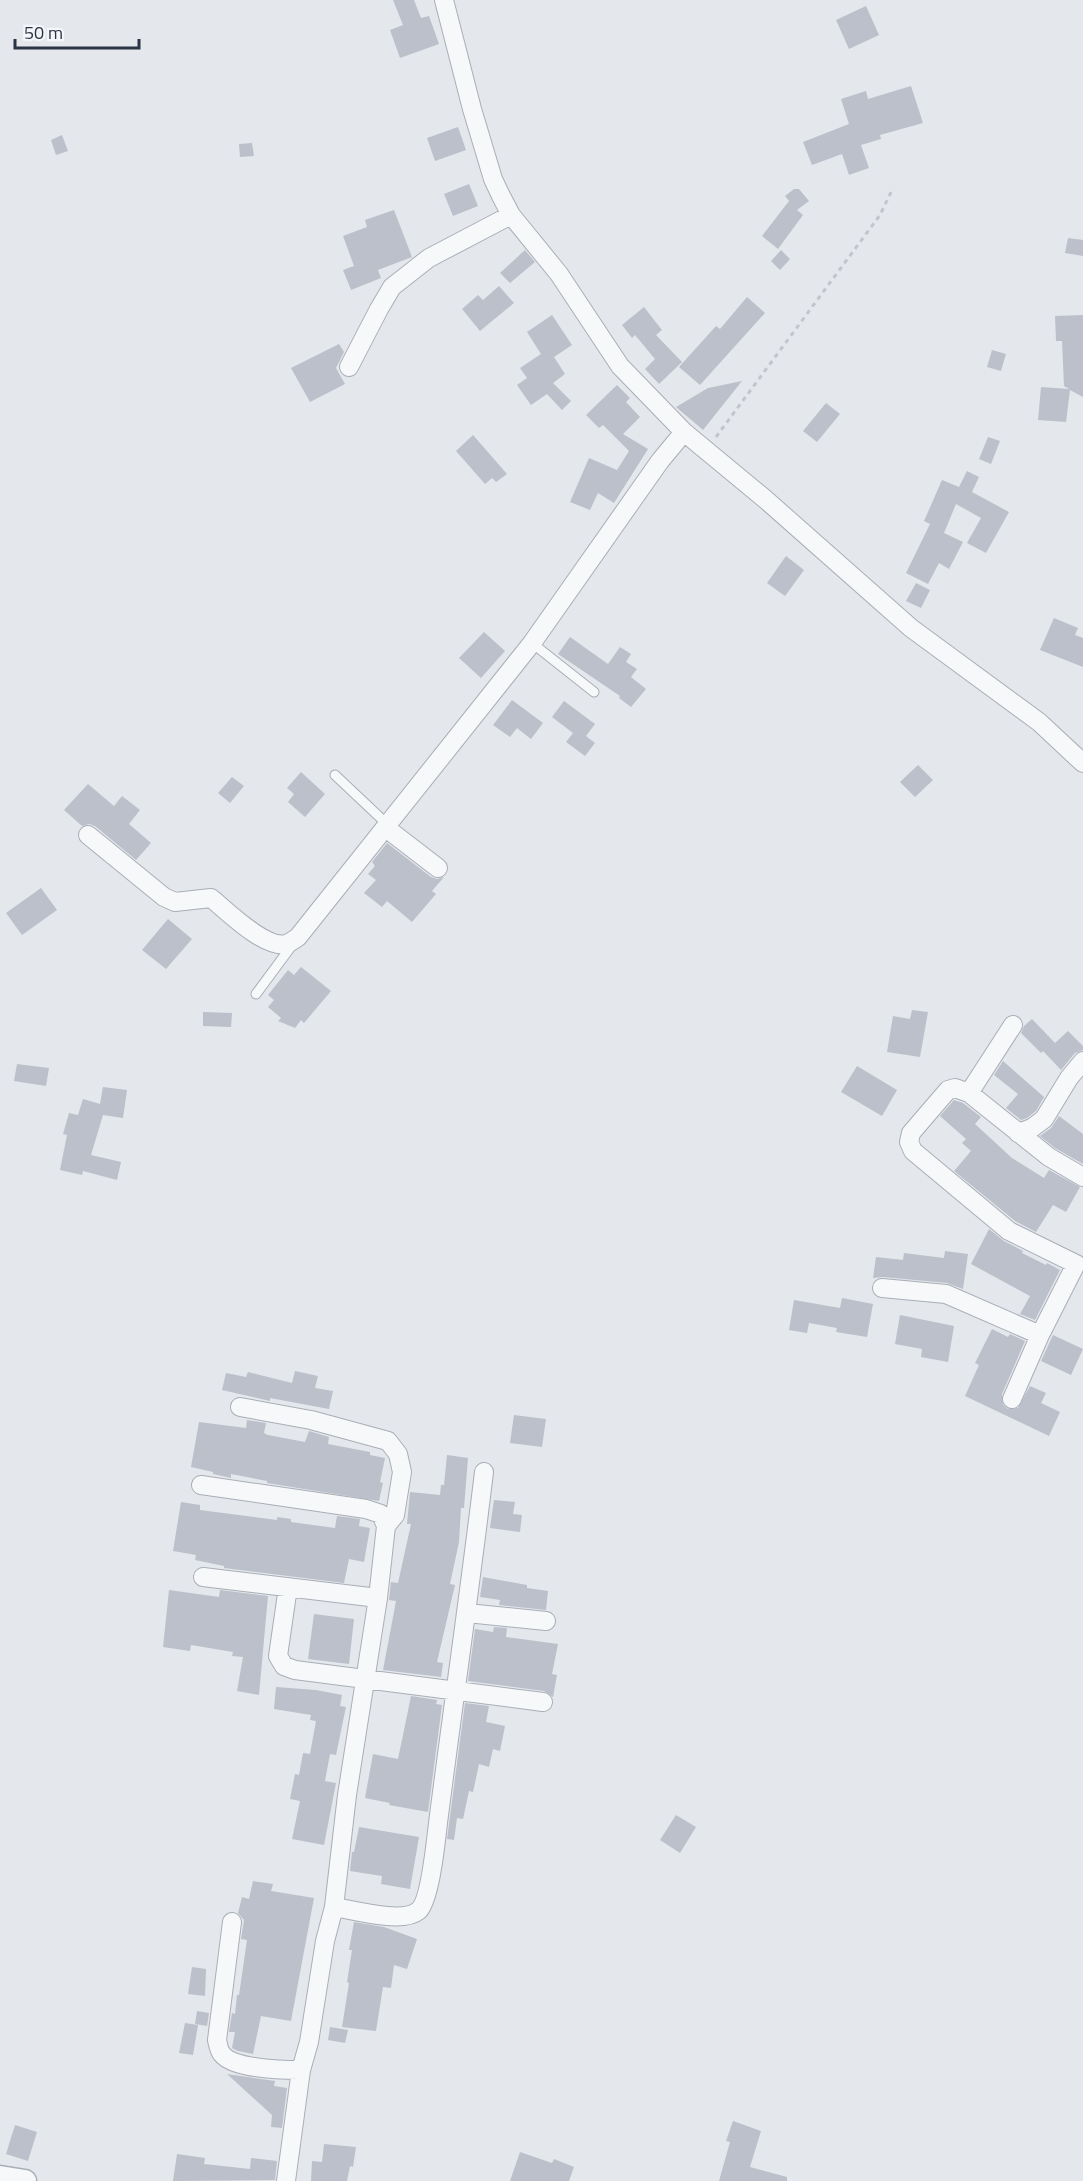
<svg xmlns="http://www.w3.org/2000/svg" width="1083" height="2181" font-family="'Titillium Web',sans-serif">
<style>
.building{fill:#bbc0ca}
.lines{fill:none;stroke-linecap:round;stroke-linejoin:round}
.service-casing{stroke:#a9aeb7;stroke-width:11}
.minor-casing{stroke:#a9aeb7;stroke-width:20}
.tertiary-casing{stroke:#a9aeb7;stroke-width:25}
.path{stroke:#c2c5cb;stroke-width:3;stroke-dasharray:4.5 4.5;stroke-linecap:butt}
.service{stroke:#f7f8fa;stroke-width:9}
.minor{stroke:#f7f8fa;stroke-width:18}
.tertiary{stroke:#f7f8fa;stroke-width:22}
</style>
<rect width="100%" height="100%" fill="#e4e7ec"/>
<path class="building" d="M393,0H414L421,18L429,16L439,44L400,58L390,30L403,25Z
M866,6L879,35L849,49L836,20Z
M911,86L923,123L880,135L881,139L861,145L869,168L849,175L842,154L812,165L803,142L849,124L841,99L866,91L868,99Z
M458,127L466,150L435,161L427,138Z
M62,135L68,151L56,155L51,140Z
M252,143L254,156L240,157L239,144Z
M469,184L478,206L453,216L444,194Z
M794,189H799L809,201L797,210L803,215L778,249L762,236L789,201L785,196Z
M394,210L412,257L378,270L381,278L351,290L343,270L354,266L343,236L367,227L365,220Z
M1068,238L1083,240V256L1065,253Z
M525,250L535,262L510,283L500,273Z
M781,250L790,259L780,270L771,261Z
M499,286L514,303L480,331L462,309L478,295L483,300Z
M747,297L765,313L700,385L679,367L716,326L720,329Z
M644,307L662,330L656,335L682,362L659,384L645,369L655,359L635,335L632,338L622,325Z
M552,315L572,345L554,357L565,374L553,383L571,401L562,410L547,394L531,405L517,385L527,378L520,368L541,354L527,332Z
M1083,315V397L1070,390L1066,422L1038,420L1041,387L1069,389L1064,386L1062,341H1056L1055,316Z
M339,344L344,352L336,368L345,384L310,402L291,368Z
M992,350L1006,354L1001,371L987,367Z
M742,381L703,430L676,407L708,388Z
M617,385L630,398L626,402L640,417L623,434L648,449L614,503L598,493L590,510L570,502L589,458L617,470L629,451L603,425L599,428L586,415Z
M826,403L840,414L817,442L803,431Z
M473,435L507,474L496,482L492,478L485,484L456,451Z
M988,437L1000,441L991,464L979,459Z
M967,471L979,477L972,492L1009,512L986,553L967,543L981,518L956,504L944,533L963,542L949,569L939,563L928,584L906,573L930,524L924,521L942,480L959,487Z
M786,556L804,570L785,596L767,583Z
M916,583L930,590L921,608L906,601Z
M1054,618L1078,628L1075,635L1083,638V667L1040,650Z
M484,632L505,651L481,678L459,658Z
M570,637L608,664L620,647L631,654L626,662L637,669L631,677L646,689L631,707L619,698L620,696L558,654Z
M512,700L543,723L531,739L517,728L510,737L493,725Z
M564,701L595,724L586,736L595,743L585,756L566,742L573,733L552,717Z
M918,765L933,780L915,797L900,782Z
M301,772L325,794L305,817L288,802L294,794L287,788Z
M232,777L244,786L230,803L218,793Z
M88,784L114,806L122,796L140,810L129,824L151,843L136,860L95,826L89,824L82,826L64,810Z
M387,843L431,877L437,879L444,877L432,891L436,894L412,922L387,901L382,907L364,893L376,880L368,874L375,866L372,862Z
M41,888L57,910L22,935L6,913Z
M168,919L192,939L166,969L142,950Z
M301,967L331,991L304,1023L301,1020L295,1028L278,1021L281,1018L268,1007L274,1000L268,995L288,970L294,975Z
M912,1010L928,1012L920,1057L887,1052L893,1016L910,1019Z
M203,1012L232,1013L231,1027L203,1026Z
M1032,1019L1055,1043L1068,1031L1083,1046V1050L1075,1053L1061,1070L1043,1051L1041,1053L1021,1033L1024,1026Z
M1003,1061L1044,1097L1036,1111L1027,1118L1021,1120L1006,1108L1018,1094L994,1075Z
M17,1064L49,1068L46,1086L14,1081Z
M857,1066L897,1090L882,1116L841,1092Z
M103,1087L127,1090L123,1118L103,1115L91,1155L121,1162L117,1180L83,1171L82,1175L60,1170L67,1135L63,1134L69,1113L78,1115L83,1099L100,1104Z
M954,1100L963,1103L981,1117L975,1124L1012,1158L1044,1178L1049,1170L1080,1187L1066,1212L1053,1205L1036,1232L1015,1221L954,1171L971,1151L962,1143L966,1139L940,1116Z
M1059,1116L1083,1134V1164L1055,1148L1040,1136L1051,1128Z
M989,1229L1004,1241L1023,1251L1022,1253L1046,1265L1047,1263L1060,1270L1035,1320L1020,1314L1030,1296L971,1264Z
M945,1251L968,1254L963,1289L947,1283L883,1277L873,1278L876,1257L903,1260L904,1253L944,1258Z
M842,1298L873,1304L867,1337L836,1332L837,1328L809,1323L807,1333L789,1330L794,1300L840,1308Z
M900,1315L954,1326L948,1362L921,1357L922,1349L895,1344Z
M992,1329L1008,1337L1010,1334L1025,1341L1002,1394L1003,1405L1008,1409L1018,1408L1030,1386L1046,1393L1041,1403L1060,1412L1049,1436L965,1396L979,1365L975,1363Z
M1053,1335L1083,1349L1071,1375L1041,1361Z
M295,1371L318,1376L315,1388L333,1391L329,1409L270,1398V1401L222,1390L226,1373L246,1377L248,1372L292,1383Z
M514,1415L546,1419L542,1447L510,1443Z
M247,1420L266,1423L264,1433L268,1435L305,1442L309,1431L329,1437L328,1444L370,1452V1455L385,1458L380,1482L383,1483L379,1501L267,1483V1481L231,1474V1478L213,1474V1472L191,1467L199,1422L246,1428Z
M447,1455L468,1458L464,1508H461L459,1542L450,1584L455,1585L437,1662L443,1663L441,1677L383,1670L396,1601L389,1600L391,1582L398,1583L411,1524H407L410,1492L440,1495L441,1485H444Z
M494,1500L515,1502L513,1514L522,1515L520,1532L490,1528Z
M181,1502L200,1505V1510L277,1520V1517L291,1519V1522L335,1528L337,1516L360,1519L359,1526L370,1528L364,1562L349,1559L344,1583L224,1568V1566L195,1560L196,1555L173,1551Z
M483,1577L527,1585V1588L548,1591L546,1610L499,1605L500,1600L480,1597Z
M169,1590L219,1597L220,1590L268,1596L259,1695L237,1691L243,1657L232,1656L233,1652L191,1645L190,1651L163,1647Z
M314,1614L354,1619L349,1664L308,1659Z
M494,1627L507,1628L506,1637L558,1644L552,1674L557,1675L553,1697L544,1691L468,1681L475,1629L493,1632Z
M276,1687L316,1690L342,1695L340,1706L346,1707L336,1755L330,1754L325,1781L336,1783L324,1845L292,1839L300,1801L290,1799L295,1774L299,1775L303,1753L310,1754L316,1721L310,1720L311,1715L274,1709Z
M411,1696L437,1700L436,1704L442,1705L428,1812L389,1805L390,1803L365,1798L373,1754L398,1759Z
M465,1703L489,1706L486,1722L505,1726L500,1751L493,1749L489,1767L479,1764L473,1792L469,1791L463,1819L457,1818L454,1840L447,1839Z
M676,1815L696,1827L680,1853L660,1840Z
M359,1827L419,1837L410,1889L381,1884L382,1876L350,1871L352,1852H354Z
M253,1881L273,1884L271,1891L314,1898L291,2021L261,2016L253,2054L238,2051L232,2048L235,2032H229L232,2013L235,2014L237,1995H239L247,1940L241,1939L244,1920L238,1913L242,1897L249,1899Z
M354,1922L384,1927L417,1939L407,1969L394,1965L391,1988L383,1987L376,2031L342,2027L349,1983L347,1982L352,1950H349Z
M192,1967L206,1969L205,1996L188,1994Z
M197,2011L209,2013L207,2026L195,2024Z
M185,2023L198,2025L193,2055L179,2053Z
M330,2027L348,2030L345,2043L328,2040Z
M227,2074L275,2081L274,2086L287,2088L282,2128L271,2127L272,2115Z
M733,2121L761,2131L750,2167L787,2177V2181H719L730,2142L726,2141Z
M15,2125L37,2132L28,2161L6,2154Z
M324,2144L356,2147L353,2167L350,2166L347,2181H311L312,2161L322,2162Z
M520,2152L552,2163L554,2159L574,2167L569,2181H510Z
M177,2154L205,2158L204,2164L250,2169L251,2158L277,2161L275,2180L173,2181Z"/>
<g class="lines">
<defs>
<path id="service" d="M532,643L594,692
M335,775L388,825
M256,994L293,944"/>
<path id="minor" d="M444,0L472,109L493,179L501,196L511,215L559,274L620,366L684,432L765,499L911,628L1039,722L1083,763
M349,367L379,309L392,287L429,258L511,215
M386,828L438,868
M88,835L164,897L175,902L211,898C227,911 265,949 286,944C290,943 295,939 298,937L532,643L660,461L684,432
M969,1093L1013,1025
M1018,1133L1032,1128L1044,1119L1069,1078L1083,1061
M882,1288L946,1294L1040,1335
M1012,1399L1040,1335L1076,1264L1009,1231L913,1151L909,1142L911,1133L948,1090L955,1088L969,1093L1049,1157L1083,1177
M240,1407L311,1420L388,1441L398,1454L402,1472L395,1515L386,1526
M201,1485L366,1509L381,1514L386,1526L378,1598L347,1795L334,1907L325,1941L309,2042L301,2070L286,2181
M203,1577L378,1598
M288,1587L278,1656L284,1666L295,1670L543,1702
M467,1613L546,1621
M334,1907C354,1910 402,1924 418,1911C430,1902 436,1840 438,1823C453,1706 470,1589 484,1472
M232,1922L217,2040C218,2044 219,2051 222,2054C233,2069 282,2070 301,2070"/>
<path id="tertiary" d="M0,2177L25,2181"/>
</defs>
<use href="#service" class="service-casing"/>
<use href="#minor" class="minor-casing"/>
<use href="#tertiary" class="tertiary-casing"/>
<path class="path" d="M716,437L880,215L893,188"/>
<use href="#service" class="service"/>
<use href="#minor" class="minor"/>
<use href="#tertiary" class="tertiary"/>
</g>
<path d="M15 39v9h124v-9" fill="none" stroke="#2b3445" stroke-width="3"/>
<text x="24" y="39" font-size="18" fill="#2b3445" stroke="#f4f6f9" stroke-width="4.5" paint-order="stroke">50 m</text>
</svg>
